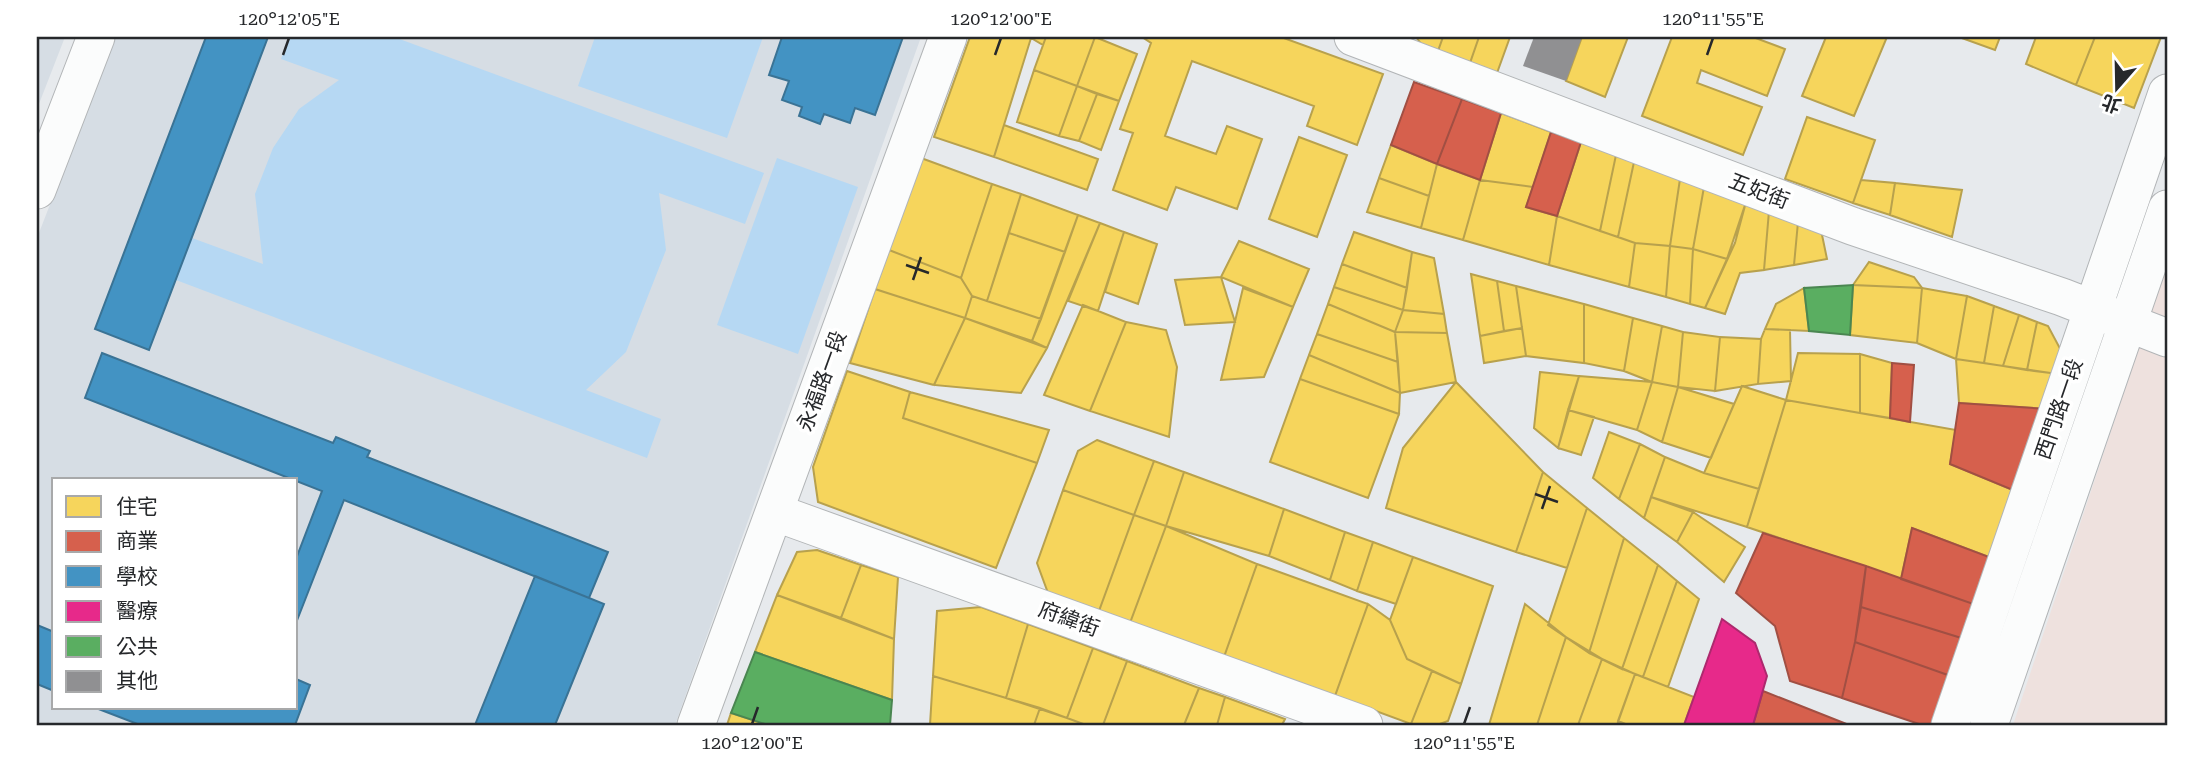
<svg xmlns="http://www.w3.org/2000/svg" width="2204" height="762" font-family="'Roboto Serif','Noto Sans TC',serif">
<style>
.commercial{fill:#eee1de}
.built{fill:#d6dde4;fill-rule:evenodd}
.green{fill:#b6d8f3}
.homes{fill:#f6d55c;stroke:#b8a14d;stroke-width:2}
.shops{fill:#d6604d;stroke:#a14f43;stroke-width:2}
.schools{fill:#4393c3;stroke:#3a7395;stroke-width:2}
.health{fill:#e7298a;stroke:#ad296e;stroke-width:2}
.public{fill:#5aae61;stroke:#4a8651;stroke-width:2}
.building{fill:#909092}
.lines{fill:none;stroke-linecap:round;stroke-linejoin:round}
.minor-casing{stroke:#b2b5b7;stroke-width:39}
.minor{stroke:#fbfcfc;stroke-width:37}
.ticks{fill:none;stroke:#26282b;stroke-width:2.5}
.labels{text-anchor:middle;stroke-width:7;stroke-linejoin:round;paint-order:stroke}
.street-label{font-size:21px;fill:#26282b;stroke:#fff}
.neatline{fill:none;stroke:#26282b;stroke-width:2.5}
.ticks-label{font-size:18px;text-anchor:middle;fill:#26282b}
</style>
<rect width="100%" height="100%" fill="#e7eaed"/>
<path class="commercial" d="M2167,266V725H2013L2140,344Z"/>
<path class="built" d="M37,37H65L37,109Z
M115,37H921L675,725H37V238ZM54,480H296V708H54Z"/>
<path class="green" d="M289,37H394L764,173L745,224L659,193L666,250L626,352L586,390L661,419L647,458L176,280L192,238L263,264L255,194L273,148L299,109L339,80L281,59Z
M595,37H763L727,138L578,86Z
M777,158L858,187L798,354L717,325Z"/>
<path class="homes" d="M970,37H1046L1043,45L1031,38L994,157L934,137Z
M1046,37H1095L1077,86L1034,70Z
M1095,37L1137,54L1119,101L1077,86Z
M1142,37H1281L1383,74L1357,145L1307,126L1314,106L1192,61L1165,136L1216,154L1227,126L1262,139L1237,209L1176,187L1167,210L1113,190L1133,133L1120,129L1151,43Z
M1416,37H1443L1438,51L1422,45Z
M1443,37H1479L1470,63L1438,51Z
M1479,37H1510L1497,73L1470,63Z
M1582,37H1628L1605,97L1566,81Z
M1672,37H1753L1785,49L1767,96L1701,70L1697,83L1762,107L1743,155L1642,116Z
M1826,37H1887L1854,116L1802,96Z
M1959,37H2000L1995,50Z
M2036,37H2095L2076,85L2026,64Z
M2095,37H2161L2134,108L2076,85Z
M1034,70L1077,86L1059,136L1017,122Z
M1077,86L1097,94L1079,141L1059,136Z
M1097,94L1119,101L1101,150L1079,141Z
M1501,113L1551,132L1533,187L1480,180Z
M1807,117L1875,140L1853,203L1785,179Z
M1004,125L1098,159L1087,190L994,157Z
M1299,137L1347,155L1317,237L1269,219Z
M1581,142L1616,155L1600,231L1557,216Z
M1391,145L1437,164L1429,196L1379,178Z
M1616,155L1634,162L1618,237L1600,231Z
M921,158L992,184L961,278L889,250Z
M1634,162L1680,179L1670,246L1635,243L1618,237Z
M1437,164L1480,180L1463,240L1421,228Z
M1379,178L1429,196L1421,228L1367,212Z
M1680,179L1704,187L1693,249L1670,246Z
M1480,180L1533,187L1526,207L1557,216L1549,265L1463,240Z
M1861,180L1895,183L1890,215L1853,203Z
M1895,183L1962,190L1952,237L1890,215Z
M992,184L1021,194L987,301L972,296L961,278Z
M1704,187L1746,202L1727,259L1693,249Z
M1021,194L1078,215L1065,252L1009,233Z
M1746,202L1769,211L1764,270L1740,273L1725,314L1705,308L1735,243Z
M1769,211L1798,222L1794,265L1764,270Z
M1078,215L1100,223L1047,348L1032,341Z
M1557,216L1635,243L1629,287L1549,265Z
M1798,222L1821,230L1827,259L1794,265Z
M1100,223L1124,232L1098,311L1068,301Z
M1124,232L1157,244L1138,304L1105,292Z
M1354,232L1412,252L1407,288L1342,264Z
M1009,233L1065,252L1041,319L987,301Z
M1239,241L1309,269L1293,307L1221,277Z
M1635,243L1670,246L1666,297L1629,287Z
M1670,246L1693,249L1690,304L1666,297Z
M1693,249L1727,259L1705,308L1690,304Z
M889,250L961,278L972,296L965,318L875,289Z
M1412,252L1434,258L1444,314L1403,310Z
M1869,262L1914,277L1922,288L1853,285Z
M1342,264L1407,288L1403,310L1334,287Z
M1471,274L1497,281L1504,331L1480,336Z
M1221,277L1235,322L1185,325L1175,280Z
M1497,281L1516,286L1522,328L1504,331Z
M1853,285L1922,288L1917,343L1850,335Z
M1516,286L1584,304V363L1526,356Z
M1334,287L1403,310L1395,332L1328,304Z
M1243,288L1293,307L1264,377L1221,380Z
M1804,288L1809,331L1765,329L1776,304Z
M1922,288L1967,296L1956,359L1917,343Z
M875,289L965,318L934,385L850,363Z
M972,296L1041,319L1032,341L965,318Z
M1967,296L1994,306L1984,363L1956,359Z
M1328,304L1395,332L1398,362L1317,334Z
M1584,304L1633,318L1624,371L1584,363Z
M1083,305L1126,322L1090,411L1044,395Z
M1994,306L2019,315L2003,366L1984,363Z
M1403,310L1444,314L1447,333L1395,332Z
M2019,315L2037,322L2027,370L2003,366Z
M965,318L1047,348L1021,393L934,385Z
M1633,318L1662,326L1652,382L1624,371Z
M1126,322L1166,330L1177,367L1169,437L1090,411Z
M2037,322L2048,326L2064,356L2058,374L2027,370Z
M1662,326L1683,332L1678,387L1652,382Z
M1522,328L1526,356L1484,363L1480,336Z
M1765,329L1790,330L1791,381L1758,384L1761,339Z
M1395,332L1447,333L1456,382L1400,393Z
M1683,332L1720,337L1715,391L1678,387Z
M1317,334L1398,362L1400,393L1309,355Z
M1720,337L1761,339L1758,384L1715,391Z
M1798,353L1860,354V413L1786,400Z
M1860,354L1892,363L1890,418L1860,413Z
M1309,355L1400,393L1399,414L1300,379Z
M1956,359L2058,374L2047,409L1959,403Z
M847,371L910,392L903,418L1037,463L996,568L818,502L813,467Z
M1540,372L1579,376L1558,448L1534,428Z
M1579,376L1652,382L1637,430L1568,410Z
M1300,379L1399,414L1368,498L1270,462Z
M1456,382L1543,472L1516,552L1386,508L1403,448Z
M1652,382L1678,387L1662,442L1637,430Z
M1742,386L1786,400L1759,489L1704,473Z
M1678,387L1734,404L1711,458L1662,442Z
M910,392L1049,430L1037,463L903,418Z
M1786,400L1956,430L1950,464L2020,493L1997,560L1912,528L1901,579L1747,527Z
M1568,410L1594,417L1581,455L1558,448Z
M1609,432L1640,444L1619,499L1593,478Z
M1097,440L1154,461L1134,515L1063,490L1078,451Z
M1640,444L1665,457L1644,518L1619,499Z
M1665,457L1704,473L1759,489L1747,527L1651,497Z
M1154,461L1184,472L1166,526L1134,515Z
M1184,472L1284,509L1269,556L1166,526Z
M1543,472L1587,508L1567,568L1516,552Z
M1063,490L1134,515L1099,611L1048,593L1037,563Z
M1651,497L1693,512L1677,542L1644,518Z
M1587,508L1624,538L1589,653L1548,625Z
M1284,509L1345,532L1330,580L1269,556Z
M1693,512L1745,547L1724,582L1677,542Z
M1134,515L1166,526L1130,623L1099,611Z
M1166,526L1257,564L1224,657L1130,623Z
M1345,532L1373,542L1357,591L1330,580Z
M1624,538L1658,565L1622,669L1589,653Z
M1373,542L1413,557L1396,604L1357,591Z
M817,550L861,565L841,618L777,595L797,552Z
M1413,557L1493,586L1461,684L1407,659L1390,620Z
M1257,564L1368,604L1335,696L1224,657Z
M861,565L898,577L894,639L841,618Z
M1658,565L1677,581L1643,677L1622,669Z
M1677,581L1699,599L1668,687L1643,677Z
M777,595L894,639L892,700L755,652Z
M1368,604L1390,620L1407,659L1432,671L1411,724L1335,696Z
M1525,604L1566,637L1537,725H1489Z
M981,607L1028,624L1006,698L933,676L937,611Z
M1028,624L1093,648L1067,718L1006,698Z
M1566,637L1602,659L1578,725H1537Z
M1093,648L1127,661L1103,725H1086L1067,718Z
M1602,659L1635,674L1617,725H1578Z
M1127,661L1199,688L1184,725H1103Z
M1432,671L1461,684L1448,721L1437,725H1415L1411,724Z
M1635,674L1694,697L1684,725H1628L1618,721Z
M933,676L1040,708L1034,725H930Z
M1199,688L1225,697L1217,725H1184Z
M1225,697L1285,719L1282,725H1217Z
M1040,708L1067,718L1086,725H1034Z
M731,713L768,725H727Z"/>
<path class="shops" d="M1414,82L1462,99L1437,164L1391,145Z
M1462,99L1501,113L1480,180L1437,164Z
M1551,132L1581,142L1557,216L1526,207Z
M1892,363L1914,365L1910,422L1890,418Z
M1959,403L2047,409L2020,493L1950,464Z
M1912,528L1997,560L1982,607L1901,579Z
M1763,533L1866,566L1855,642L1842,698L1790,681L1775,626L1736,593Z
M1866,566L1982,607L1971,641L1861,607Z
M1861,607L1971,641L1959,679L1855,642Z
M1855,642L1959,679L1943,725H1922L1842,698Z
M1763,691L1849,725H1753Z"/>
<path class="schools" d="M206,37H268L149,350L95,329Z
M782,37H903L875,115L855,108L850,123L824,114L820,124L799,116L802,107L782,100L789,81L769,75Z
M102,353L333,443L336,437L370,451L367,457L608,552L589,598L344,500L296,623V559L322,491L85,398Z
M535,576L604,604L555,725H475Z
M37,625L54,632V691L37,684Z
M296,679L310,685L295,725H140L96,708H296Z"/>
<path class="health" d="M1722,619L1755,643L1767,676L1753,725H1684Z"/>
<path class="public" d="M1853,285L1850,335L1809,331L1804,288Z
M755,652L892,700L890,725H768L731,713Z"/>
<path class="building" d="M1534,37H1582L1566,81L1523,66Z"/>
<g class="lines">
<defs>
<path id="minor" d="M1353,37L1852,226L2062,297L2167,338
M37,190L96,37
M774,512L1364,725
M696,725L948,37
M1950,725L2167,93
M1989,725L2167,209"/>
</defs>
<use href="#minor" class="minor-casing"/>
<use href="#minor" class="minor"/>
</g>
<path class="ticks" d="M283,55L289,38M995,55L1001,38M1707,55L1713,38M906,265L929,273M913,280L921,257M1535,494L1558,502M1542,509L1550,486M752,724L758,707M1464,724L1470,707"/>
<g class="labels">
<g class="street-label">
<text transform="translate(1759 191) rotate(21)" y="7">五妃街</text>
<text transform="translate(822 381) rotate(-70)" y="7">永福路一段</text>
<text transform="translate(2059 409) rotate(-71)" y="7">西門路一段</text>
<text transform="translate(1069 619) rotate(20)" y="7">府緯街</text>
</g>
</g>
<rect width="2204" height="762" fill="none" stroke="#ffffff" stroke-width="77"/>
<rect x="52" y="478" width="245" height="231" fill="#ffffff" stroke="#a8a9aa" stroke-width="2"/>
<rect x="66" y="496" width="35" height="21" fill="#f6d55c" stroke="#a8a9aa" stroke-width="2"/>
<text x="116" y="514" font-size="21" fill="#26282b">住宅</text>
<rect x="66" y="531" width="35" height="21" fill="#d6604d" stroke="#a8a9aa" stroke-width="2"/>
<text x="116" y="548" font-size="21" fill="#26282b">商業</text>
<rect x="66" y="566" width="35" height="21" fill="#4393c3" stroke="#a8a9aa" stroke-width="2"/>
<text x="116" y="584" font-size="21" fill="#26282b">學校</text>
<rect x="66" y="601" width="35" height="21" fill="#e7298a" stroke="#a8a9aa" stroke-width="2"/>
<text x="116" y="618" font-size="21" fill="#26282b">醫療</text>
<rect x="66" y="636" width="35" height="21" fill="#5aae61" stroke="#a8a9aa" stroke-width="2"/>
<text x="116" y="654" font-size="21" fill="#26282b">公共</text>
<rect x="66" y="671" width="35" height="21" fill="#909092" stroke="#a8a9aa" stroke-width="2"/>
<text x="116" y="688" font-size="21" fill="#26282b">其他</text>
<g transform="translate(2117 88) rotate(200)" stroke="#ffffff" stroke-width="5" paint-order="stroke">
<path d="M0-5L12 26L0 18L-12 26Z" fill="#26282b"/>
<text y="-10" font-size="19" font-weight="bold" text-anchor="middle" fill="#26282b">北</text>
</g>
<rect x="38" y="38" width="2128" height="686" class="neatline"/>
<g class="ticks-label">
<text x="289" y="25">120°12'05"E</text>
<text x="1001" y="25">120°12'00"E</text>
<text x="1713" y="25">120°11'55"E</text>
<text x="752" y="749">120°12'00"E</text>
<text x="1464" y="749">120°11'55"E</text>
</g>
</svg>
